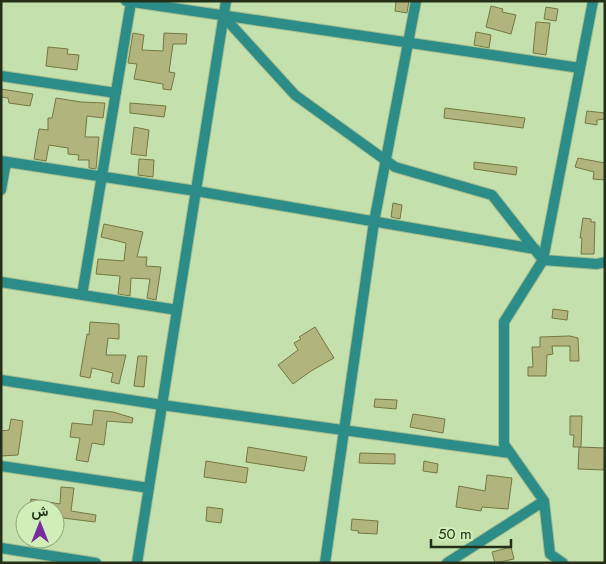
<svg xmlns="http://www.w3.org/2000/svg" width="606" height="564" font-family="Jost,Vazirmatn,sans-serif">
<style>
.building{fill:#b1b57d;stroke:#757741}
.lines{fill:none;stroke-linecap:round;stroke-linejoin:round}
.street-casing{stroke:#a4bd8f;stroke-width:12}
.street{stroke:#2c8c88;stroke-width:10}
</style>
<rect width="100%" height="100%" fill="#c4e0ac"/>
<path class="building" d="M396,1H409L407,13L395,11Z
M491,6L503,9L502,12L516,15L511,34L486,27Z
M546,7L558,9L556,21L544,19Z
M536,22L550,23L546,55L533,53Z
M476,32L491,35L489,48L474,45Z
M133,33L144,35L142,50L163,51L164,33L187,34L186,44H173L169,72L175,73L171,90L163,89V84L134,79L137,64L128,63Z
M48,47L68,49L67,54L79,55L77,70L46,66Z
M1,89L33,94L30,106L9,103L8,98L1,97Z
M56,98L81,102L105,103L103,118L87,116L85,137H99L96,169L89,168V160H78L79,155L68,154V148L49,145L46,161L34,159L39,129L48,130V118H52Z
M130,103L166,106L164,117L130,113Z
M445,108L525,118L523,128L444,118Z
M587,111L605,113V119L597,120V125L585,123Z
M134,127L149,130L146,156L131,154Z
M578,158L605,163V180L593,179L594,172L575,167Z
M139,159L154,160L153,177L138,175Z
M474,162L517,167L516,175L474,169Z
M393,203L402,205L400,219L391,217Z
M583,218L591,219V222H595L594,254H581L582,238H580Z
M104,224L143,232L137,257H147L146,266L161,267L156,300L147,298L150,279L131,278L130,296L118,294L120,276L96,274L98,259L124,261L126,243L101,237Z
M553,309L568,311L567,320L552,318Z
M90,322L119,324V339L108,338L106,355H126L119,384L111,382L113,373L92,368L90,378L80,376L87,334L89,335Z
M315,327L334,358L311,371L293,384L278,365L298,350L294,343L301,339L299,337Z
M570,336L578,338L579,361H570V346H552L553,354L547,355L546,376H528V367H533L532,347H540V337Z
M138,356H147L144,387L134,386Z
M375,399L397,400L396,409L374,407Z
M94,410L113,412L133,418L132,423L107,421L104,445L92,443L88,462L76,460L80,438L70,437L72,423L92,425Z
M413,414L445,419L443,433L410,427Z
M570,416H582L581,447H573L574,435H570Z
M11,419L23,421L18,455L1,456V431L9,430Z
M248,447L307,457L304,471L246,462Z
M579,447L605,448L604,470L578,469Z
M360,453L395,454V464L359,463Z
M206,461L248,468L246,483L204,477Z
M424,461L438,464L437,473L423,471Z
M487,475L512,478L508,509L482,507L481,511L456,507L459,486L485,491Z
M61,487L74,488L71,511L96,515L95,522L55,517V509H29L31,499L60,504Z
M207,507L223,509L221,523L206,521Z
M352,519L378,521L377,534L358,533L359,531L351,530Z
M511,547L514,559L495,563L492,552Z"/>
<g class="lines">
<defs>
<path id="street" d="M126,1L580,68
M224,17L295,95L395,167L492,195L543,260L597,264L605,262
M1,76L116,93
M1,161L196,191L535,249
M1,190L6,162
M1,282L177,310
M82,295L131,2
M1,380L162,405L510,453
M1,466L149,488
M1,548L96,563
M137,563L226,1
M325,563L374,222L416,1
M447,563L544,501
M563,563L550,554L544,501L504,444V322L543,260L593,1"/>
</defs>
<use href="#street" class="street-casing"/>
<use href="#street" class="street"/>
</g>
<rect width="606" height="564" fill="none" stroke="#242f1a" stroke-width="5"/>
<g transform="translate(40 524)"><circle r="24" fill="#d1eeb9" stroke="#8ca279"/>
<path d="M0-4L9 19L0 12L-9 19Z" fill="#782da0"/>
<text y="-8" font-size="14" font-weight="bold" text-anchor="middle" fill="#242f1a">ش</text>
</g>
<path d="M431 539v8h80v-8" fill="none" stroke="#242f1a" stroke-width="2.5"/>
<text x="438" y="539" font-size="15" fill="#242f1a" stroke="#d1eeb9" stroke-width="4" paint-order="stroke">50 m</text>
</svg>
